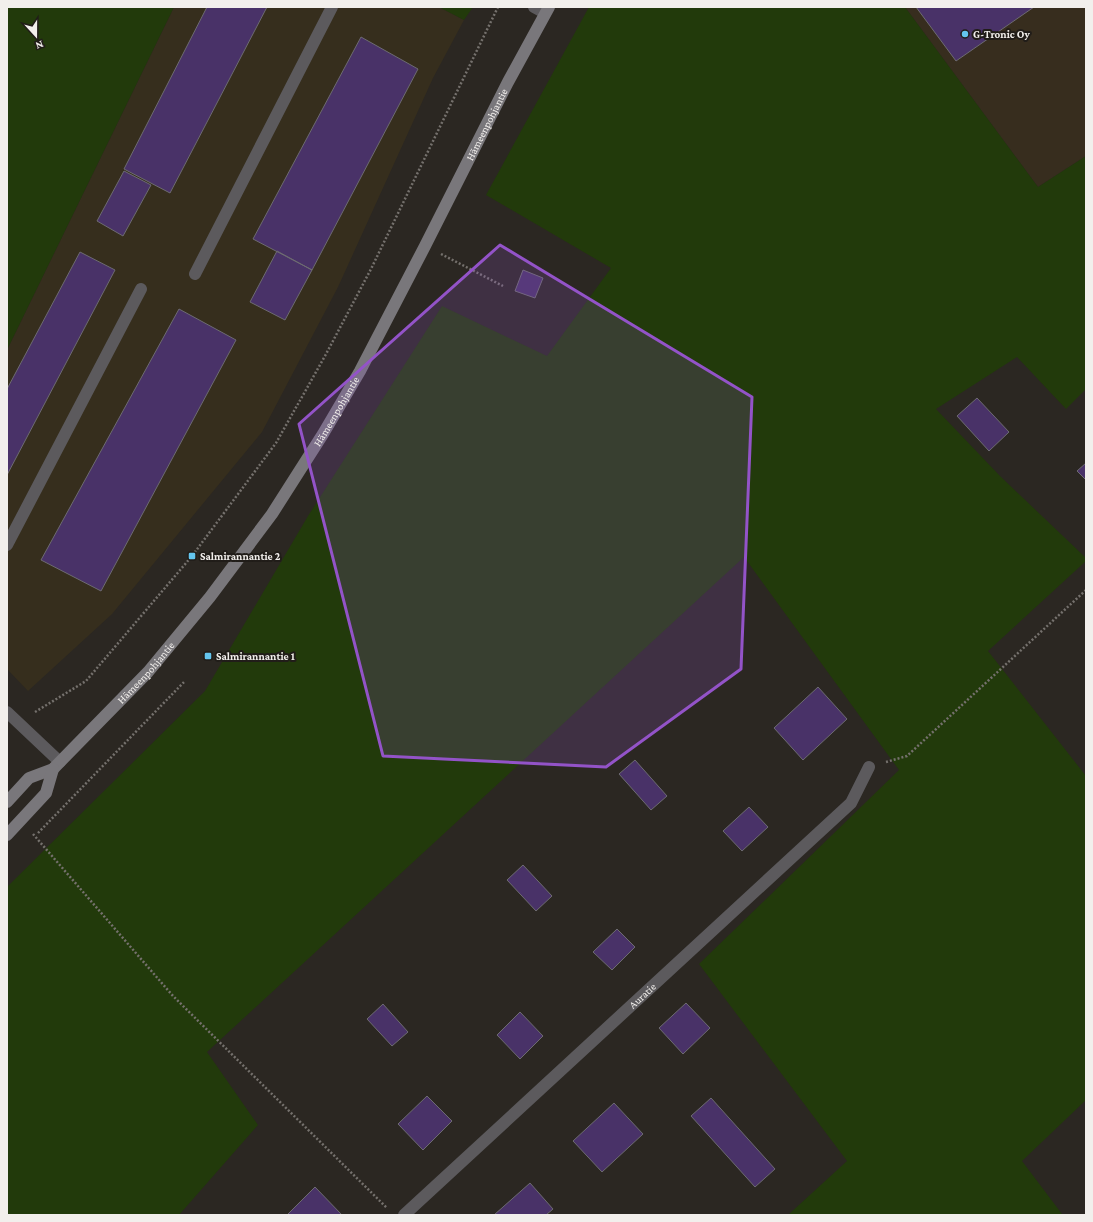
<svg xmlns="http://www.w3.org/2000/svg" width="1093" height="1222" font-family="'Crimson Pro',serif">
<style>
.commercial{fill:#362e1d}
.industrial{fill:#372d1e}
.green{fill:#223a0b}
.building{fill:#493268;stroke:#6d6b71}
.lines{fill:none;stroke-linecap:round;stroke-linejoin:round}
.path{stroke:#75716d;stroke-width:2.5;stroke-dasharray:2 2;stroke-linecap:butt}
.service{stroke:#5c5a5d;stroke-width:12}
.minor{stroke:#5c5a5d;stroke-width:12}
.secondary{stroke:#79777b;stroke-width:12}
.marked{fill:#9353c8;fill-opacity:0.2;stroke:#9353c8;stroke-width:3;stroke-linejoin:round}
.poi-dot{fill:#64c5ee;stroke:#211d19;stroke-width:1.5}
.labels{text-anchor:middle;stroke-width:4;stroke-linejoin:round;paint-order:stroke}
.poi-label{font-size:11px;font-weight:bold;fill:#f2efec;stroke:#211d19;text-anchor:start}
.street-label{font-size:11px;fill:#f2efec;stroke:#211d19}
</style>
<rect width="100%" height="100%" fill="#2b2722"/>
<path class="commercial" d="M174,7H439L464,20L433,78L338,287L262,432L112,614L28,691L7,669V350Z"/>
<path class="industrial" d="M905,7H1086V156L1038,187Z"/>
<path class="green" d="M7,7H174L7,350Z
M439,7H473L464,20Z
M589,7H905L1038,187L1086,156V389L1066,409L1017,357L936,409L1000,476L1086,558V561L988,651L1086,776V1100L1022,1161L1062,1214L1061,1215H788L847,1161L699,964L899,770L744,557L207,1052L258,1125L179,1215H7V887L205,691L308,516L442,306L547,356L611,268L486,195Z"/>
<path class="building" d="M207,7H267L170,193L124,169Z
M916,7H1034L956,61Z
M361,37L418,69L312,270L253,239Z
M124,171L151,185L123,236L97,221Z
M277,251L312,270L285,320L250,302Z
M80,252L115,270L7,475V389Z
M523,270L543,278L535,298L515,291Z
M179,309L236,340L101,591L41,560Z
M977,398L1009,432L989,451L957,416Z
M1086,463V480L1077,471Z
M818,687L847,719L803,760L774,728Z
M635,760L667,796L651,810L619,774Z
M749,807L768,827L742,851L723,831Z
M523,865L552,896L536,911L507,880Z
M617,929L635,947L612,970L593,952Z
M686,1003L710,1028L683,1054L659,1028Z
M383,1004L408,1032L392,1046L367,1019Z
M520,1012L543,1036L520,1059L497,1035Z
M427,1096L452,1121L423,1150L398,1124Z
M711,1098L775,1169L755,1187L691,1116Z
M614,1103L643,1134L602,1172L573,1141Z
M530,1183L553,1209L546,1215H494Z
M315,1187L342,1215H287Z"/>
<g class="lines">
<path class="path" d="M441,254L503,286
M35,712L86,681L192,556L276,443L325,356L371,269L498,7
M886,762L907,756L1086,590
M38,833L185,681
M33,834L173,996L387,1208"/>
<path class="service" d="M195,274L332,7
M7,545L141,289"/>
<g class="minor">
<path d="M534,7L545,13"/>
<path d="M7,712L60,762"/>
<path id="s1" d="M404,1215L851,803L869,767"/>
</g>
<g class="secondary">
<path id="s2" d="M7,802L29,778L53,769L148,672L210,597L272,514L323,434L360,371L425,246L508,82L549,7"/>
<path d="M7,835L46,793L53,769"/>
</g>
</g>
<path class="marked" d="M500,245L752,397L741,669L606,767L383,756L299,424Z"/>
<g class="poi-dot">
<circle cx="965" cy="34" r="4"/>
<rect x="188" y="552" width="8" height="8" rx="2"/>
<rect x="204" y="652" width="8" height="8" rx="2"/>
</g>
<g class="labels">
<g class="poi-label">
<text x="973" y="38">G-Tronic Oy</text>
<text x="200" y="560">Salmirannantie 2</text>
<text x="216" y="660">Salmirannantie 1</text>
</g>
<g class="street-label">
<text dy="4" stroke="none"><textPath href="#s2" startOffset="840">Hämeenpohjantie</textPath></text>
<text dy="4" stroke="none"><textPath href="#s2" startOffset="516">Hämeenpohjantie</textPath></text>
<text dy="4" stroke="none"><textPath href="#s2" startOffset="192">Hämeenpohjantie</textPath></text>
<text dy="4" stroke="none"><textPath href="#s1" startOffset="324">Auratie</textPath></text>
</g>
</g>
<rect width="1093" height="1222" fill="none" stroke="#f2efec" stroke-width="16"/>
<g transform="translate(36 36) rotate(159)" stroke="#211d19" stroke-width="3" paint-order="stroke">
<path d="M0-3L7 15L0 10L-7 15Z" fill="#f2efec"/>
<text y="-6" font-size="11" font-weight="bold" text-anchor="middle" fill="#f2efec">N</text>
</g>
</svg>
